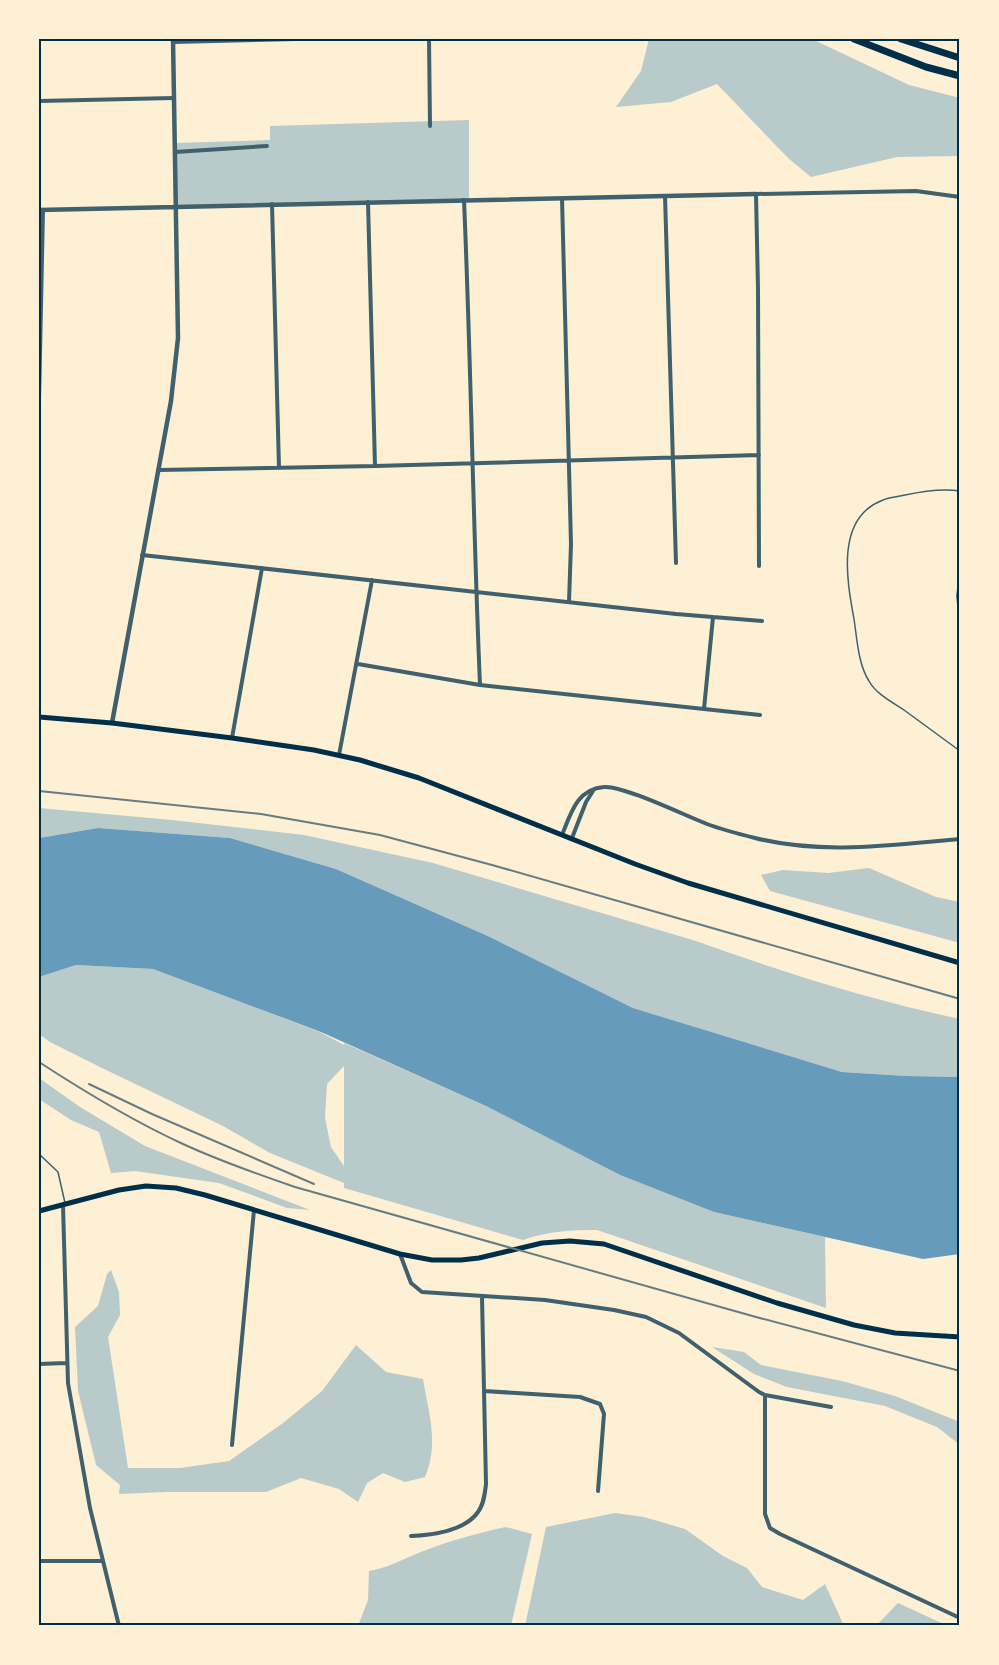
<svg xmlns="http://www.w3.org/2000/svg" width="999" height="1665" font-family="Ubuntu,sans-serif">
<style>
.green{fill:#b9caca;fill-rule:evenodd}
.water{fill:#669bbc}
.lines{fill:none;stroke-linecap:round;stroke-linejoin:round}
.service{stroke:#3f606c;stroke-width:1.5}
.minor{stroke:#3f606c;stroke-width:4}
.tertiary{stroke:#3f606c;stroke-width:4.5}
.primary{stroke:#003049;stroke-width:5}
.motorway{stroke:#003049;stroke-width:7}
.rail{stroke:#657d81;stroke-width:2}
.neatline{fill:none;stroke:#003049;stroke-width:2}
</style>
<rect width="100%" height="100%" fill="#fdf0d5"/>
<path class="green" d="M649,39H812L909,85L960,98V156L897,157L811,177L788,158L717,84L671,102L616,107L641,71Z
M469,120V200L176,207L175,143L270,140V126Z
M39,808L172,820L304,835L433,863L696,941C782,972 871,1000 960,1019V1077L906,1076L842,1072L633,1008L490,937L336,869L230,838L98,828L39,838Z
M869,868L936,897L960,902V943L770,891L761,875L783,870L828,873Z
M76,965L153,969L320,1032L344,1045V1043L486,1106L620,1175L714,1212L825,1237L826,1308L597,1230C571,1230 547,1231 523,1240L344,1188V1183L270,1153L223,1126L102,1068L50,1042L39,1034V977ZM344,1066V1166L331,1147L325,1118L327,1084Z
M39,1078L80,1107L145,1146L310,1210L287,1208L219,1183L135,1171L111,1173L99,1132L71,1120L39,1099Z
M111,1270L119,1292L120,1315L108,1337L128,1468H180L229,1461L283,1423L322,1391L356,1345L386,1372L423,1379C429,1414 439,1444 425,1477L405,1482L383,1473L367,1483L358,1502L339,1489L301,1478L266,1492H167L119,1494L120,1485L96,1465L78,1391L75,1327L98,1306L107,1274Z
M712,1347L744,1352L761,1365L842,1381L895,1396L960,1422V1445L937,1427L885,1406L787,1387L754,1374Z
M615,1513L644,1517L685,1529L723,1556L747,1568L762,1587L803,1600L825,1584L844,1626H525L546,1527Z
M506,1527L532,1534L511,1626H358L368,1600L369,1571C388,1568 403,1559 421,1552C449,1541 477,1533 506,1527Z
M898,1603L948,1626H876Z"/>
<path class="water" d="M98,828L230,838L336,869L490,937L633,1008L842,1072L906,1076L960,1077V1254L923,1259L714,1212L620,1175L486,1106L321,1032L153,969L76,965L39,977V838Z"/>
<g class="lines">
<path class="service" d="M960,491C942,488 923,491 905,495C898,497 890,497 883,500C835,518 847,581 854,619C857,638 858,664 869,681C876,694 892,702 904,710C923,724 941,737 960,751
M960,583C955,593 956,601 960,610
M39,1154L58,1172L65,1203"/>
<path class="minor" d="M429,39L430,126
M173,42L296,39
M39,101L174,98
M175,152L267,146
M665,196L676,563
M562,198L571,544L569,602
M464,200C471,362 473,524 480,685
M368,202L375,466
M272,204L279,468
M39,402L43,210
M158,470L375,466L759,455
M142,555L676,614L762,621
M759,566L758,289L756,194L916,191L960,197
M358,664L480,685L760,715
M704,709L713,617
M232,738L262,568
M339,755L372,580
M562,835C571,813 577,789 604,787C622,785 686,816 707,824C723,830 739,834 755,838C823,855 891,845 960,839
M572,838L586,802L593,791
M63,1205L68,1383L90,1508L119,1626
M400,1254L411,1283L422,1292L545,1300L614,1310L646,1317L679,1333L759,1392L765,1395L831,1407
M39,1364L66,1363
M484,1391L580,1397L600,1404L604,1414L598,1491
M765,1395V1514L770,1528L780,1534L960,1618
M232,1445L254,1210
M411,1536C432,1535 465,1531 478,1512C484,1504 485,1493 486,1484L482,1297
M39,1561H103"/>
<path class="tertiary" d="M39,210L756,194
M112,723L171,401L178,338L173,39"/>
<path class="primary" d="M39,717L112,723L232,738L314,750L360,760L419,778L635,864L688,883L960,963
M39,1211L119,1190L146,1186L176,1188L205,1195L400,1254L432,1260H461L479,1258L542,1243L570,1241L604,1244L777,1303L854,1325L895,1333L960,1337"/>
<path class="motorway" d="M854,39L926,67L960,76
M901,39L960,58"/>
<path class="rail" d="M39,791L261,814L380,835L492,865L960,999
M39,1062C85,1092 133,1121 183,1144C220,1161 257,1174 295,1187L756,1317L960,1371
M89,1084L152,1114L314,1184"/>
</g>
<rect width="999" height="1665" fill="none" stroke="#fdf0d5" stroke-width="81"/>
<rect x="40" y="40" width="918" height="1584" class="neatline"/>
</svg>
